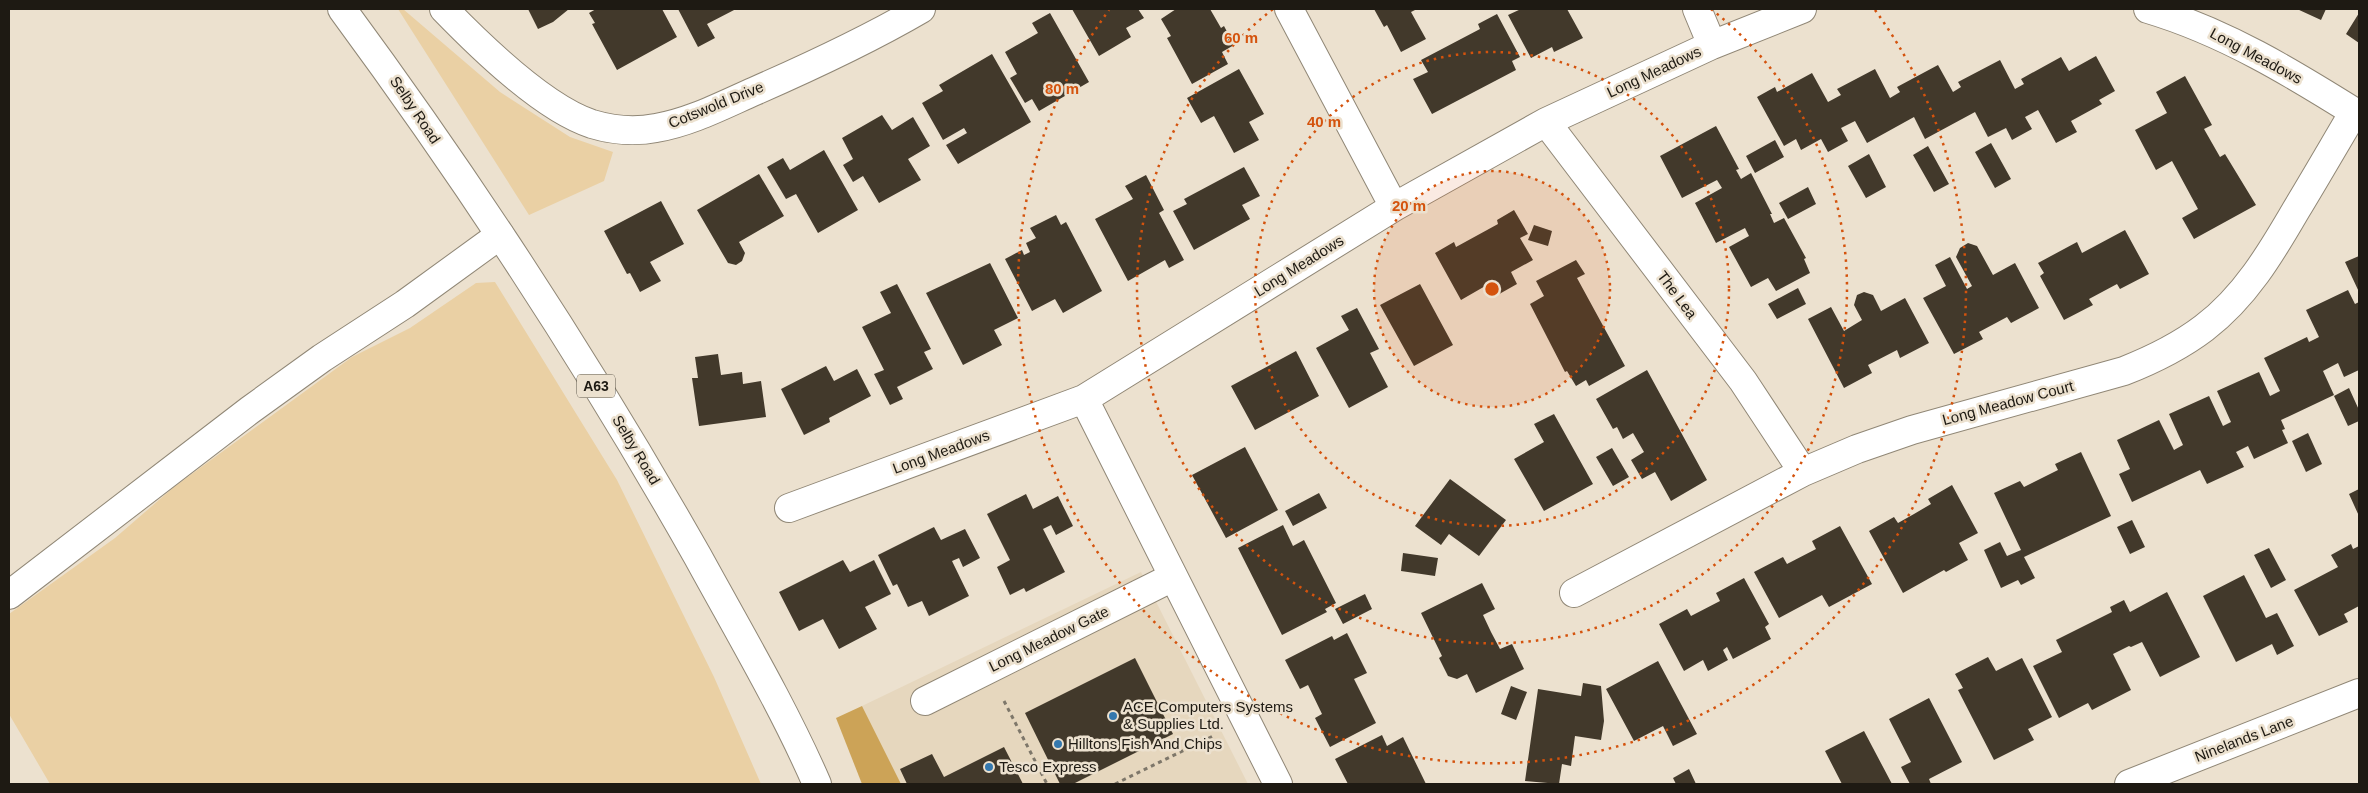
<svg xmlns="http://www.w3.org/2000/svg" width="2368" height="793" font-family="Arial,sans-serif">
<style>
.built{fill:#e6d7be}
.green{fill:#ead0a4}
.forest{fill:#cca357}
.building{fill:#42392b}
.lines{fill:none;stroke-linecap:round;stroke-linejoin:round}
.minor-casing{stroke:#908776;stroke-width:30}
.highway-casing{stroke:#908776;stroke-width:30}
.path{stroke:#7e776a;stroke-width:3;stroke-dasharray:4 4;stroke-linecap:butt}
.minor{stroke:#fff;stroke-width:28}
.highway{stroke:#fff;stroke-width:28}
.ring{fill:none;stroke:#d4530d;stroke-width:2.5;stroke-dasharray:2.5 5}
.poi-dot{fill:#3478ae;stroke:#ece1cf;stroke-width:2}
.labels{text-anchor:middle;stroke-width:5;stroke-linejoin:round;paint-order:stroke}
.shield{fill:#ece1cf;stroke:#5c564b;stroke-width:1}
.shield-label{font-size:14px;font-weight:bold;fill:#1e1a13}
.street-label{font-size:15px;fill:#1e1a13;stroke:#ece1cf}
.poi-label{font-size:15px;fill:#1e1a13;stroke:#ece1cf;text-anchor:start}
.centre{fill:#d4530d;stroke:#ece1cf;stroke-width:2.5}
.ring-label{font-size:15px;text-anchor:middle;font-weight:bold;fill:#d4530d;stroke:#ece1cf;stroke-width:5;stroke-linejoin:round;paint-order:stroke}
</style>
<rect width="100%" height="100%" fill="#ece1cf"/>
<path class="built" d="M1141,572L1248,784H901L862,706Z"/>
<path class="green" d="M398,9H403L500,92L570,137L613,152L604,181L529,215Z
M495,282L617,480L714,677L761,784H50L9,714V614L115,538L174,487L352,357L410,328L476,283Z"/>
<path class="forest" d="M862,706L901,784H862L836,718Z"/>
<path class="building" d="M528,9H569L553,22L538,29Z
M596,9H662L677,37L617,70L592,24L595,23L589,13Z
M678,9H736L707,24L715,38L698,47Z
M1072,9H1138L1144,18L1126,28L1131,37L1099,56Z
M1176,9H1210L1221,28L1224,26L1234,45L1222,52L1228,64L1192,84L1167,38L1171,36L1161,19Z
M1374,9H1417L1411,12L1426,39L1401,52L1387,25L1384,27Z
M1521,9H1567L1583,38L1554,52L1552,47L1531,58L1508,15Z
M2297,9H2326L2321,20Z
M1050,13L1089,82L1039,111L1032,99L1025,103L1010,78L1017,74L1005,52L1038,33L1032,23Z
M2359,13V43L2346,34Z
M1497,14L1520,57L1512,61L1516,70L1432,114L1413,79L1428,72L1421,60L1480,29L1478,24Z
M992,54L1031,122L958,164L946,145L967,133L964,128L943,140L922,103L943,91L939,85Z
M2096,56L2115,91L2099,100L2102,104L2071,121L2077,132L2056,143L2038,110L2025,117L2032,129L2012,140L2006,128L1988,137L1975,112L1925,139L1914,117L1867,143L1855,121L1841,128L1848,141L1828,152L1821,139L1801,150L1796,139L1784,146L1757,97L1775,87L1777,92L1812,73L1828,102L1841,95L1837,89L1875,69L1890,98L1900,92L1897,87L1938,65L1953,92L1961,87L1958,82L2000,60L2015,89L2024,84L2021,79L2061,57L2069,71Z
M1239,69L1264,114L1249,122L1259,140L1234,153L1214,116L1201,123L1187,98Z
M2185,76L2212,125L2204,129L2220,157L2225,154L2256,205L2194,239L2182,218L2198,209L2172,161L2156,170L2135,130L2167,113L2156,92Z
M882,115L892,130L913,117L930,146L908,159L921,180L879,203L863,176L853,182L843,165L853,159L842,138Z
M1716,126L1739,169L1736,170L1741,179L1751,173L1772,214H1770L1774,223L1784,218L1806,258L1804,259L1810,273L1776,291L1768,278L1751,287L1729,247L1749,236L1745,228L1716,243L1695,203L1722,188L1717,180L1682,198L1660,156Z
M1775,140L1784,157L1755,173L1746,156Z
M1991,143L2011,179L1995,188L1975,152Z
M1928,146L1949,184L1934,192L1913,155Z
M824,150L858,210L818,233L796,194L786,199L767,167L783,158L790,170Z
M1869,154L1886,187L1866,198L1848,166Z
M1244,167L1260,196L1242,205L1250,219L1194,250L1173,211L1187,204L1184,199Z
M759,174L784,216L739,242L745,253L742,261L736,265L728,263L697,210Z
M1146,175L1164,210L1159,213L1184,260L1169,268L1165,260L1128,281L1095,219L1133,199L1125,186Z
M1808,187L1816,204L1788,219L1779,203Z
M661,201L684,244L650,262L661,281L640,292L630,273L627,274L604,231Z
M1514,210L1528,234L1520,238L1533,260L1511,272L1517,284L1494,297L1487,285L1461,300L1435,253L1454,242L1456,247L1498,224L1497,220Z
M1056,215L1061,225L1066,222L1102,291L1063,313L1055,299L1032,311L1005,259L1022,250L1024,255L1030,252L1026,243L1036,238L1030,228Z
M1534,225L1552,231L1548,246L1528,240Z
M2125,230L2149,274L2120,289L2117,284L2089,299L2093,305L2064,320L2040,276L2044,273L2038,263L2077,242L2082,253Z
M1968,243L1977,246L1993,275L2015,263L2039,308L2011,323L2007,317L1979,332L1983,339L1954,354L1923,298L1946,286L1935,265L1950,257L1967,289L1972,286L1956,257L1960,248Z
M2359,256V292L2345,262Z
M1576,260L1585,274L1577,278L1625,366L1589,386L1586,380L1576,386L1567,371L1565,372L1530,304L1544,296L1536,281Z
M990,263L1018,318L994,330L1002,345L963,365L926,293Z
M897,284L931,349L924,352L933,369L897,387L903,399L890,405L874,374L884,370L862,327L891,313L880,292Z
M1420,284L1453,345L1414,366L1380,305Z
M1798,288L1806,304L1777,319L1768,304Z
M2348,290L2355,304L2359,302V370L2344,377L2338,363L2323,371L2334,395L2281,420L2285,429L2282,430L2288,443L2254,459L2248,446L2236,452L2244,467L2207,484L2200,470L2132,502L2119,474L2130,469L2117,440L2159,420L2174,450L2183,445L2169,414L2209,396L2223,426L2231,422L2217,391L2259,372L2270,396L2280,391L2264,358L2307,337L2309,342L2319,337L2306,310Z
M1864,292L1873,295L1881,311L1905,298L1929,343L1900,358L1897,350L1868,365L1872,373L1844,388L1808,319L1831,307L1844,331L1862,320L1854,305L1857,295Z
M1357,308L1379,349L1370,353L1388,387L1349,408L1316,348L1349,330L1341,316Z
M1296,351L1319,396L1255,430L1231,386Z
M718,354L721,375L742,372L743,384L761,381L766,417L699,426L692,378H698L695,357Z
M826,366L834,381L857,369L871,396L829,418L830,422L804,435L781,389Z
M1647,370L1707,480L1671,501L1655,472L1642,479L1631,460L1644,452L1633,433L1623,439L1617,427L1613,429L1596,399Z
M2349,388L2359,410V421L2348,426L2334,396Z
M1554,414L1593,484L1544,511L1514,459L1544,442L1534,424Z
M2308,433L2322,464L2306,472L2292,441Z
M1245,447L1278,510L1226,538L1192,475Z
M1612,448L1629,477L1613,486L1596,457Z
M2081,452L2111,516L2024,557L2035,578L2021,585L2018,580L2001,588L1984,550L2000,542L2007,556L2021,550L1994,493L2020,481L2024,487L2058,470L2055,464Z
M1450,479L1506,520L1479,556L1449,534L1441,545L1415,526Z
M1952,485L1978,533L1959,543L1968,560L1946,572L1944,570L1903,593L1869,531L1894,517L1898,523L1914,514L1931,504L1928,499Z
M2359,489V516L2349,494Z
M1319,493L1327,508L1293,526L1285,511Z
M1026,494L1033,509L1058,496L1073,526L1056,535L1051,525L1043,529L1065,572L1026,592L1024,588L1010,595L997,567L1010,560L987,514Z
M2132,520L2145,547L2130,554L2117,527Z
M1283,525L1293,546L1304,540L1336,603L1325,609L1327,612L1282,635L1238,548Z
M1840,526L1872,584L1829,607L1822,595L1779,618L1754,572L1783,557L1787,564L1816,549L1812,541Z
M934,527L941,540L965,529L980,558L963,567L959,558L952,561L969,596L929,616L922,601L908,607L897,584L893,586L878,555Z
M2351,544L2353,549L2359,546V606L2344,614L2348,622L2319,636L2294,590L2338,567L2331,555Z
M2269,548L2286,580L2271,588L2254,555Z
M1403,553L1438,558L1435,576L1401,571Z
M843,560L850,572L874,560L891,594L865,607L877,629L839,649L823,619L799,631L779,592Z
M2244,575L2266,618L2277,613L2294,646L2277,655L2272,644L2236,662L2203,596Z
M1744,578L1769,624L1765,627L1771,639L1733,659L1727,647L1723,650L1728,660L1708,671L1703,660L1684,671L1659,624L1687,609L1691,616L1720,601L1716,593Z
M1482,583L1495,609L1483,615L1491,632L1500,649L1512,644L1524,669L1476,693L1467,674L1457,679L1448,676L1439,658L1442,656L1421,613Z
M2167,592L2200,657L2160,677L2142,642L2131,647L2129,646L2113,654L2131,690L2092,710L2088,703L2059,718L2033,666L2062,652L2056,640L2112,612L2110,607L2124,600L2130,612Z
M1365,594L1372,609L1343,624L1335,609Z
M1347,633L1367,673L1354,679L1376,723L1330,747L1315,718L1322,714L1308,685L1300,689L1285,660L1332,636L1334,640Z
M1988,657L1996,671L2022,658L2052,717L2028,729L2034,740L1994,760L1958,690L1963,688L1955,674Z
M1135,658L1173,734L1073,784H1060L1025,713Z
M1658,661L1697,734L1673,746L1663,726L1634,741L1606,689Z
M1583,683L1601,686L1604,721L1601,740L1575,736L1571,766L1562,764L1559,784L1525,781L1538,689L1581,696Z
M1511,686L1527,692L1516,720L1501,714Z
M1929,698L1962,762L1929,779L1931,784H1910L1901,767L1911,762L1889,719Z
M1864,731L1892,784H1842L1825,751Z
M1382,735L1387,746L1403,737L1426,784H1348L1335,759Z
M1004,747L1023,784H907L900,769L932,754L944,777Z
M1689,769L1696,784H1676L1673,778Z"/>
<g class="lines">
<defs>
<path id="minor" d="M444,9C480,46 543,108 592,124C612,130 636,132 656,128C691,122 723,105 755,91C812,66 868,40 921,9
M1289,9L1394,207
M1697,9L1712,45
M2148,9C2225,32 2292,73 2359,115
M1546,122L1743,381L1803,472
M1084,399L1278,784
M789,508L1084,399L1394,207L1546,122L1712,45L1802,9
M1574,593L1803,472L1857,449L1912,430L2124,371C2152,360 2179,347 2204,328C2245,297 2271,253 2296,210C2316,177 2335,144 2354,112
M9,595L250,410L322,358L405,304L500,235
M925,701L1173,577
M2129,784L2359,693"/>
<path id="highway" d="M342,9C471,184 591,368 698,557C739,632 783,706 817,784"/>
</defs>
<use href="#minor" class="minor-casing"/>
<use href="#highway" class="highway-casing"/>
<path class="path" d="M1004,701L1047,784
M1115,784L1215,735"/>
<use href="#minor" class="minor"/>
<use href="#highway" class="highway"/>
</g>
<circle cx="1492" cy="289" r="118" fill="#d4530d" fill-opacity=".12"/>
<g class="ring">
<circle cx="1492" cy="289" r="118"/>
<circle cx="1492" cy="289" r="237"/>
<path d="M1711 9A355 355 0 1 1 1273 9"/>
<path d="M1875 10A474 474 0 1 1 1109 10"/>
</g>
<g class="poi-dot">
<circle cx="1113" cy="716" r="5"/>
<circle cx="1058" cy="744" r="5"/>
<circle cx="989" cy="767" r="5"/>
</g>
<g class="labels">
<rect class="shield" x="577" y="374.5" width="38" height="23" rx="4"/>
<g class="shield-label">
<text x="596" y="391">A63</text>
</g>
<g class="street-label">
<text transform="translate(2256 56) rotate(28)" y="5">Long Meadows</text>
<text transform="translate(1654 72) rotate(-25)" y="5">Long Meadows</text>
<text transform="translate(716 105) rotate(-22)" y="5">Cotswold Drive</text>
<text transform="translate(415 110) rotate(56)" y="5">Selby Road</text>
<text transform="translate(1299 266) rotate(-32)" y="5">Long Meadows</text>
<text transform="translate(1677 295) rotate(53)" y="5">The Lea</text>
<text transform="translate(2008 403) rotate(-15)" y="5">Long Meadow Court</text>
<text transform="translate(636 450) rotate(59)" y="5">Selby Road</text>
<text transform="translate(941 452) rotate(-20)" y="5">Long Meadows</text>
<text transform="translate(1049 639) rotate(-26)" y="5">Long Meadow Gate</text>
<text transform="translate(2244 739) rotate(-21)" y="5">Ninelands Lane</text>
</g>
<g class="poi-label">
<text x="1123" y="712">ACE Computers Systems<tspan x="1123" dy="17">&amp; Supplies Ltd.</tspan></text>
<text x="1068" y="749">Hilltons Fish And Chips</text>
<text x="999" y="772">Tesco Express</text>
</g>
</g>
<circle cx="1492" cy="289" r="8" class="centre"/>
<g class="ring-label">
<text x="1241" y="43">60 m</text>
<text x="1062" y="94">80 m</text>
<text x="1324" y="127">40 m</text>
<text x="1409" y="211">20 m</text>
</g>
<rect width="2368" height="793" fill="none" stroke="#1e1a13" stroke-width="20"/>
</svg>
